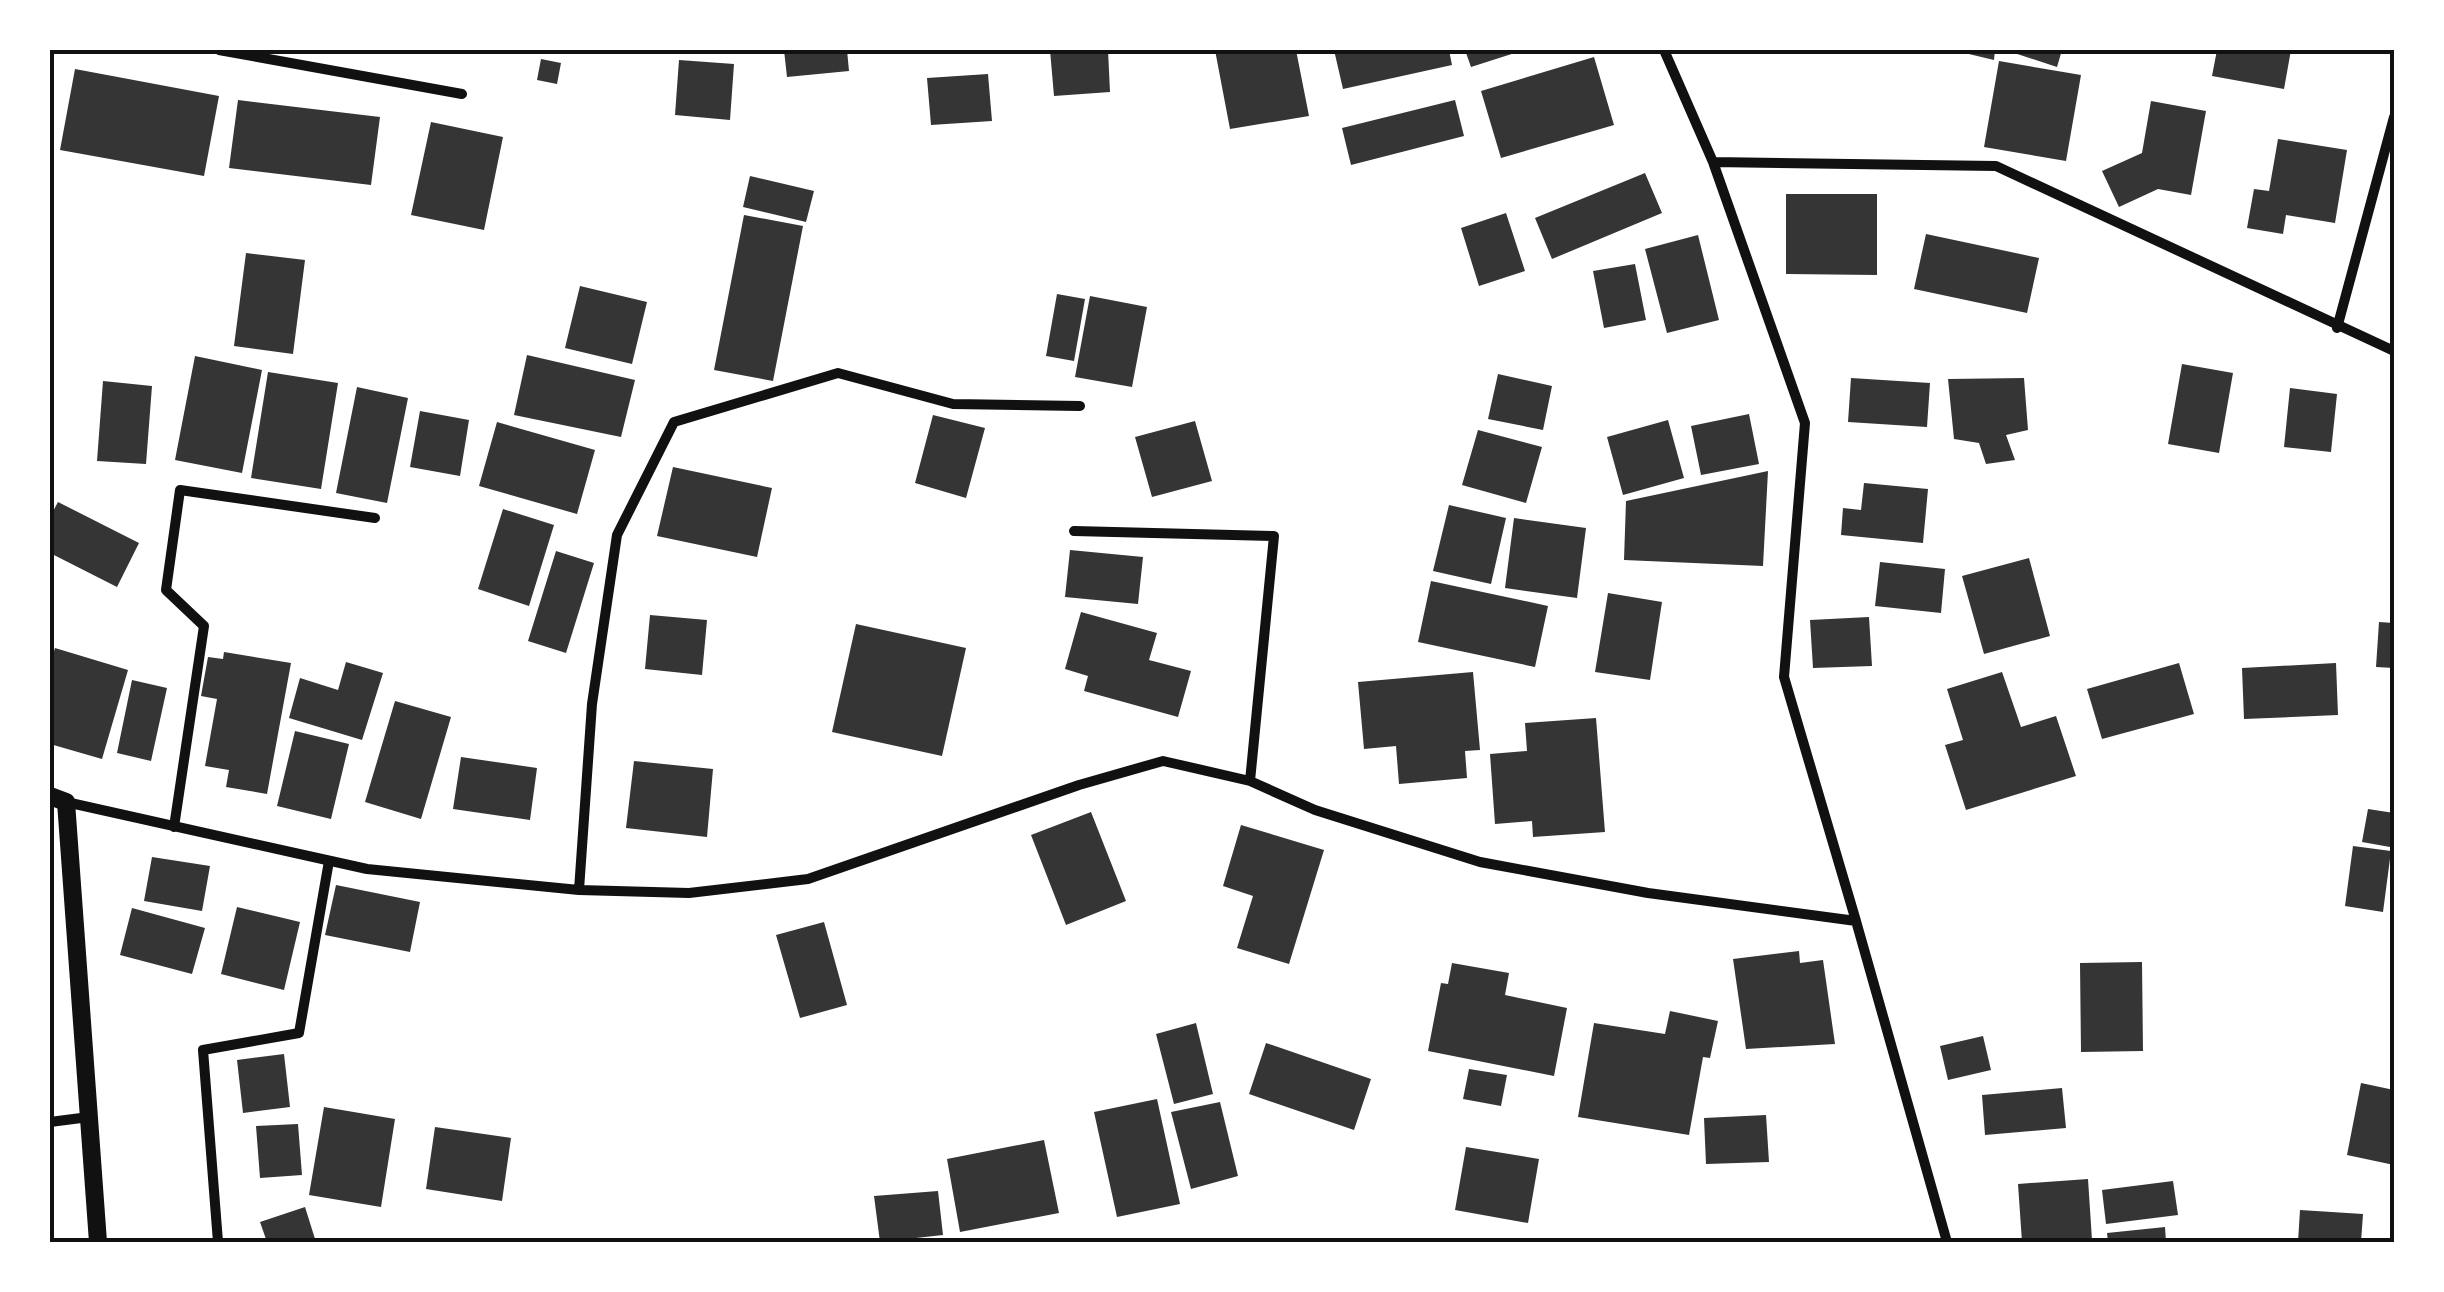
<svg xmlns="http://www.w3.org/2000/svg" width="2444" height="1292" font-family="Bitter,serif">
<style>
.building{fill:#353535}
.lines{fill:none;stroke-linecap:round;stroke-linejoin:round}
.minor{stroke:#111;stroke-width:10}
.tertiary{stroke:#111;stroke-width:18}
.neatline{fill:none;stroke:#111;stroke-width:4}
</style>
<rect width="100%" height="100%" fill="#fff"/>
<path class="building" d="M784,50H847L849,71L787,77Z
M1050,50H1108L1110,92L1054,96Z
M1215,50H1296L1309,116L1230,129Z
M1334,50H1449L1452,65L1343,89Z
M1465,50H1521V51L1471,67Z
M1952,50H1995L1994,60Z
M2005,50H2062L2057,67Z
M2217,50H2291L2284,89L2212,76Z
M1594,57L1614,125L1501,158L1481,91Z
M541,59L561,63L557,84L537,80Z
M679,60L734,64L730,120L675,115Z
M1999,61L2081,75L2066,161L1984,147Z
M75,69L219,96L204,176L60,150Z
M988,74L992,121L931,125L927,78Z
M238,100L380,117L371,185L229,168Z
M1455,100L1464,136L1351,165L1342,128Z
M2151,101L2206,111L2191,195L2158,189L2119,207L2102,171L2142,153Z
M431,122L503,137L484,230L411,215Z
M2278,139L2347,150L2335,223L2286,215L2283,234L2247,228L2254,189L2269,191Z
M1645,173L1662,213L1552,259L1535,218Z
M750,176L814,191L806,222L743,207Z
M1786,194H1877V275L1786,274Z
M1506,213L1525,271L1479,286L1461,228Z
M744,215L803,226L773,381L714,370Z
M1926,234L2039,258L2027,313L1914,289Z
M1698,235L1719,320L1667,333L1645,249Z
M246,253L305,260L293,354L234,346Z
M1635,264L1646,320L1604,328L1593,271Z
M580,286L647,302L632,364L565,348Z
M1057,294L1085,299L1074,361L1046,356Z
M1090,296L1147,307L1132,387L1075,377Z
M527,355L635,380L621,437L514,415Z
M195,356L262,370L242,473L175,460Z
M2182,364L2233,373L2219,453L2168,444Z
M268,372L338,383L321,489L251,478Z
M1498,374L1552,386L1543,430L1488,419Z
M1851,378L1930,383L1927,427L1848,422Z
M2024,378L2028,430L2006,435L2015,460L1986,464L1979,443L1954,439L1948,379Z
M103,381L152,386L146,464L97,461Z
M357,387L408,398L387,503L336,493Z
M2290,388L2337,394L2331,452L2284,447Z
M420,411L469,420L460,476L410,467Z
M1749,414L1759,464L1701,475L1691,426Z
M933,415L985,428L966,498L915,483Z
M1668,420L1684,478L1623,495L1607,437Z
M1195,421L1212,481L1152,497L1135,437Z
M497,422L595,450L577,514L479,486Z
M1478,430L1542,447L1526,503L1462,485Z
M673,467L772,488L757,557L657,536Z
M1768,471L1763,566L1624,560L1626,501Z
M1864,483L1928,489L1923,543L1841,535L1843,508L1861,510Z
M58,502L139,543L117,587L50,553V517Z
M1449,505L1506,518L1491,584L1433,571Z
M503,509L554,525L529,606L478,589Z
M1514,518L1586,528L1577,598L1505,588Z
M1070,550L1143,557L1138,604L1065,597Z
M556,551L594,563L566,653L528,641Z
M2029,558L2050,636L1984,654L1962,576Z
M1880,562L1945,569L1941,613L1875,606Z
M1431,581L1548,606L1535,667L1418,642Z
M1608,593L1662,602L1650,680L1595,672Z
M1081,612L1157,633L1149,660L1191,671L1178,717L1084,691L1088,676L1065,669Z
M650,615L707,620L702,675L645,669Z
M1869,617L1872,666L1813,668L1810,620Z
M2379,622L2394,623V668L2376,667Z
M856,624L966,648L942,756L832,732Z
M55,648L128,670L102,759L50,744V664Z
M224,652L291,663L267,794L226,787L229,770L205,766L217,699L201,696L208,657L223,659Z
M346,662L383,673L362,740L289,718L300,678L338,690Z
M2179,663L2194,714L2102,739L2087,689Z
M2336,663L2338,715L2244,719L2242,668Z
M1473,672L1480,750L1465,751L1467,778L1399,784L1396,746L1364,749L1358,682Z
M2002,672L2021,727L2056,716L2076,776L1966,810L1945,745L1963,740L1947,689Z
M132,680L167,688L151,761L117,753Z
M395,701L451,717L421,819L365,802Z
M1596,718L1605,832L1533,837L1532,821L1495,824L1490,754L1527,751L1525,723Z
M295,731L349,744L331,819L277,806Z
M461,757L537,768L530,820L453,809Z
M634,761L713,769L707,837L626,828Z
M2368,809L2394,813L2390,847L2362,842Z
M1091,812L1126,901L1066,925L1031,835Z
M1241,825L1324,850L1289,964L1237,948L1253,896L1223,886Z
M2353,846L2391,851L2383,912L2345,906Z
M152,857L210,866L202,911L144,901Z
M336,885L420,902L410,952L325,935Z
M237,907L300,922L284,990L221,974Z
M132,908L205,928L192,974L120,955Z
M824,922L847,1005L800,1018L776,935Z
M1799,951L1800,963L1823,960L1835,1044L1746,1049L1733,959Z
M2142,962L2143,1051L2081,1052L2080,963Z
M1452,963L1509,973L1505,995L1567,1008L1554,1076L1428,1051L1441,983L1448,984Z
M1670,1011L1718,1021L1710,1058L1703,1057L1689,1135L1578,1117L1594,1023L1665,1034Z
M1196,1023L1213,1094L1174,1104L1156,1034Z
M1983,1036L1991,1070L1948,1080L1940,1046Z
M1266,1043L1371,1079L1354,1130L1249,1094Z
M284,1054L290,1107L243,1113L237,1060Z
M1469,1069L1507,1075L1501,1106L1463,1099Z
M2361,1083L2394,1090V1165L2347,1155Z
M2062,1088L2066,1128L1985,1135L1982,1095Z
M1157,1099L1180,1204L1117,1217L1094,1112Z
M1220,1102L1238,1176L1191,1189L1171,1112Z
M324,1107L395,1119L381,1207L309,1195Z
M1766,1115L1769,1162L1706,1164L1704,1118Z
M298,1124L302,1175L260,1178L256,1126Z
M435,1127L511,1138L502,1201L426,1189Z
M1044,1140L1059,1213L960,1232L947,1159Z
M1466,1147L1539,1159L1528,1223L1455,1210Z
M2088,1179L2092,1240L2022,1242L2018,1184Z
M2173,1181L2178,1215L2106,1224L2102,1190Z
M938,1191L943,1235L880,1242L874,1196Z
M305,1207L316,1242H267L260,1222Z
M2300,1210L2363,1214L2361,1242H2298Z
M2165,1227L2166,1242H2108L2107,1233Z"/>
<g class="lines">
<path class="minor" d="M219,50L462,94
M1664,50L1713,162L1805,423L1784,677L1856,921
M1713,162L1996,166L2394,351
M2337,328L2394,117
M1074,531L1274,536L1250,781
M66,802L367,869L579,890L689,893L808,879L1079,785L1163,761L1250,781L1315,810L1480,862L1648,893L1856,921L1947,1242
M174,827L204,626L166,590L180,490L375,518
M579,890L592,704L617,535L674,422L838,373L953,404L1080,406
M50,1122L89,1117
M218,1242L203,1050L299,1033L329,861"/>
<path class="tertiary" d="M50,796L66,802L98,1242"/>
</g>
<rect width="2444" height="1292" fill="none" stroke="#ffffff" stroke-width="105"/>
<rect x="52" y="52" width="2340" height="1188" class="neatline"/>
</svg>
